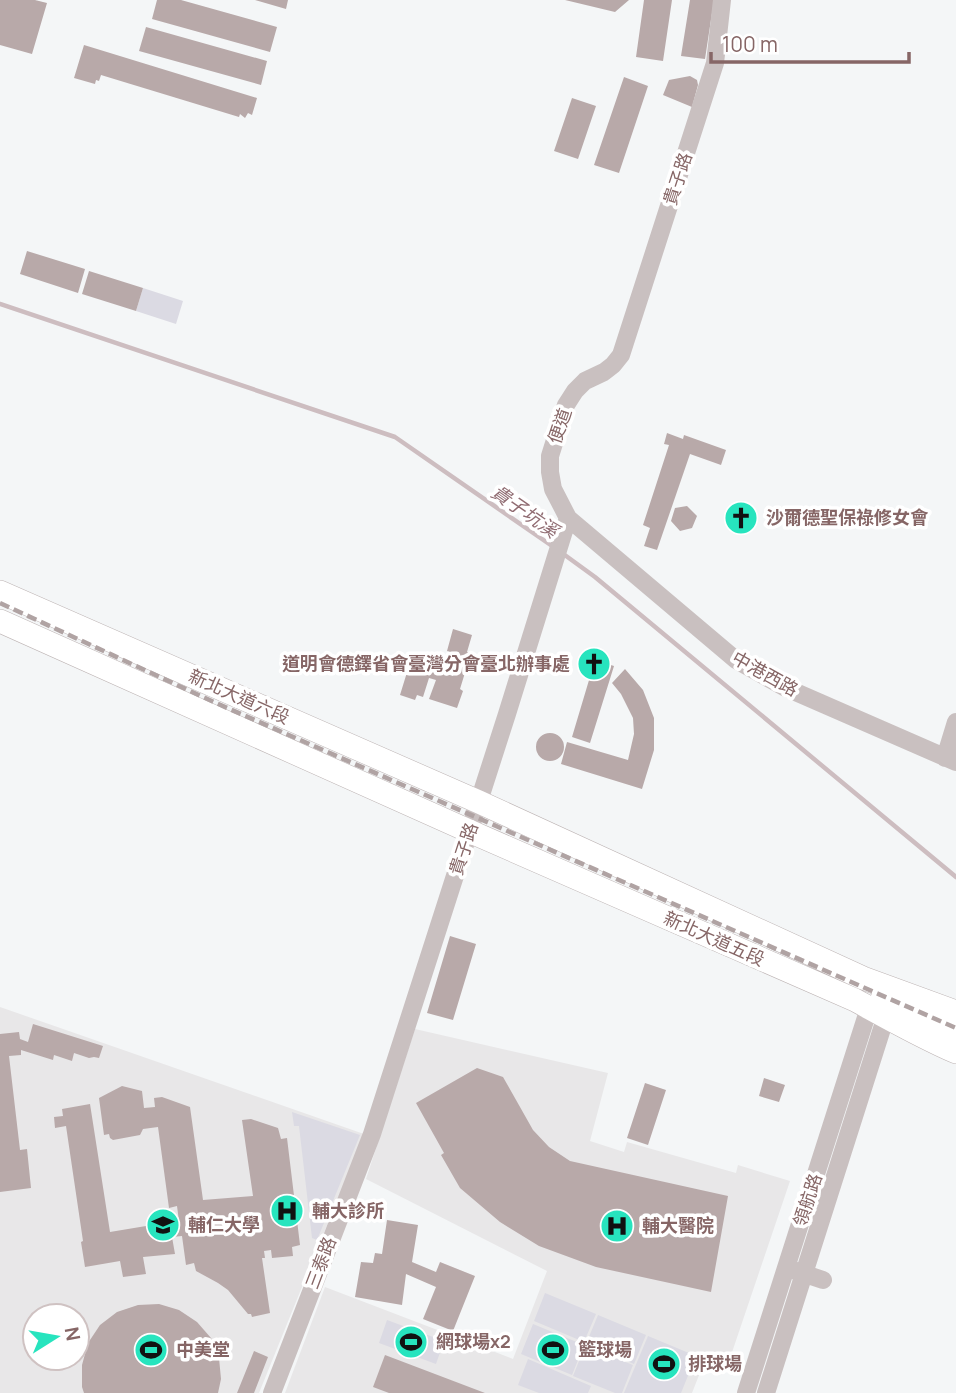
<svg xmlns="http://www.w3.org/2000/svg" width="956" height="1393" font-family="Manrope,'Noto Sans TC',sans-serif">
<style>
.built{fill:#e8e7e8;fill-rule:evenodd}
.green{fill:#dbdae3}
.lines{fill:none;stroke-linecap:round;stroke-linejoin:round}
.stream{stroke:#cdbdc0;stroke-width:4.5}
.building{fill:#b8a9a9}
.major-casing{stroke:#bdb4b4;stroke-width:24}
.minor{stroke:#c9c0c0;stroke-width:18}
.major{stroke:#fff;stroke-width:23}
.rail{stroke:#b0a3a3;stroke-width:4.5;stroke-dasharray:10 5;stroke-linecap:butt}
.labels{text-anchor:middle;stroke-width:7;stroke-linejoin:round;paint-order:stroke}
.street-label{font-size:18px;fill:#866666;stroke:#fff}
.poi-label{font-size:18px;font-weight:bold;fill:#866666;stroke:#fff;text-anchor:start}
.water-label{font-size:19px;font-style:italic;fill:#906c72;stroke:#fff}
</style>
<rect width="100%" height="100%" fill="#f4f6f7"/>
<path class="built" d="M0,1007L364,1134L259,1393H0ZM35,1316H77V1358H35Z
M415,1029L608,1073L590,1141L624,1152L627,1142L736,1173L738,1165L790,1181L725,1373L705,1360L692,1393H285L325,1287L513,1359L547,1271L366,1179Z"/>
<path class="green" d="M143,288L183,301L176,324L136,311Z
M292,1112L360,1135L317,1240L312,1238L299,1126H294Z
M545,1293L596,1314L584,1342L534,1321Z
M598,1315L646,1335L634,1364L586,1344Z
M387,1320L444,1341L436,1364L379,1343Z
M533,1324L584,1345L572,1375L521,1354Z
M648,1336L696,1356L681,1393H624Z
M585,1346L633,1365L622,1393H615L573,1376Z
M528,1359L591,1386L588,1393H539L518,1385Z"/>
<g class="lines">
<path class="stream" d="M0,304L395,437L555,548
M562,553L595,577L956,877"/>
</g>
<path class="building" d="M0,0H35L47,3L32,54L0,45Z
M157,0H181L277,27L270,52L152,19Z
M255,0H288L286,9Z
M565,0H629L615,12Z
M644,0H672L663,61L636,57Z
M690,0H714L705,59L681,56Z
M146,27L267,61L261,85L139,51Z
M84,45L257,98L252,115L248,113L245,118L240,114L239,117L101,75L99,81L96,80L95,84L74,78Z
M690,76L697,80L698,85L692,107L663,95L669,80Z
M624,77L648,86L619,173L594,165Z
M572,98L596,106L578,159L554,151Z
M27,251L85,269L78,293L20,274Z
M89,271L143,288L136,311L82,294Z
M667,433L683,439L684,435L726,450L721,465L690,454L657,550L644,546L650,528L643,525L669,445L664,444Z
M687,506L697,516L692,528L680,531L671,521L675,508Z
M453,629L472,635L467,652L471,653L460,689L463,691L457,708L429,699L436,680L429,678L423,697L417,695L415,700L400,695L408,669L422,674L424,667L453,676L454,671L449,669L454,653L447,651Z
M595,660L614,666L590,743L572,737Z
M625,669L643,690L654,718V750L642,789L561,764L567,742L628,760L634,734L633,718L621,694L612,683Z
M536 747a14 14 0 1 1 28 0a14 14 0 1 1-28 0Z
M450,936L476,944L453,1020L427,1013Z
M33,1024L103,1046L99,1058L94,1057L89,1058L74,1053L72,1061L54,1055L53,1060L21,1050V1055L9,1056L20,1150L27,1149L31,1188L0,1192V1034L19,1032L20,1039L28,1042Z
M477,1068L503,1077L533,1130L549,1147L570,1161L728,1196L711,1292L596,1267L539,1246L500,1222L460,1188L441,1155L444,1153L416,1103Z
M764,1078L785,1085L779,1102L759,1096Z
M645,1083L666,1090L648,1145L627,1138Z
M122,1086L142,1091L144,1108L155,1107L154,1098L162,1097L190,1107L203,1200L253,1196L242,1120L251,1119L278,1128L281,1139L287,1138L300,1245L292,1247L293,1256L272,1258L271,1250L264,1251L265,1258H262L270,1313L252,1317L251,1314H248L228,1290L218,1283L196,1271L194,1263L186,1265L182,1236L172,1237L175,1254L143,1257L146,1274L123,1277L120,1261L85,1267L81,1242L83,1241L66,1126L55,1128L54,1117L63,1116L62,1109L90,1104L110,1232L170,1222L171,1230L180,1229L177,1206L169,1208L158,1127L143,1129L140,1135L113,1140L110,1138L109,1134L104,1135L99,1098Z
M387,1220L418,1225L412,1262L436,1272L440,1262L475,1276L453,1331L423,1319L436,1287L406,1274L402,1305L355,1297L361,1262L373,1263L375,1253L382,1254Z
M159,1304L179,1310L197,1322L211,1338L219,1358L221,1379L218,1393H84L82,1387V1365L88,1343L100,1325L117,1312L138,1305Z
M254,1351L268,1357L254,1393H237Z
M385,1355L485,1393H389L373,1387Z
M41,1358H55L56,1363L42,1365Z"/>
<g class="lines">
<defs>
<path id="major" d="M0,592L479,802L863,978L956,1012
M0,621L469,831L855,1000C888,1018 921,1037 956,1052
M882,999L956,1032"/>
</defs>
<use href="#major" class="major-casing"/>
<path class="minor" d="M722,0L715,63L621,355L613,365L604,372L585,381L575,391L566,405L550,456V472L553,489L568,518L736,660L784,687L956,762
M945,758L956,722
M793,1270L823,1280
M272,1393L372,1134L507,714L568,518
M746,1393L869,1008
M766,1393L886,1016"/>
<use href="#major" class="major"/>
<path class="rail" d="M0,603L216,703L956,1028"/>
</g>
<defs>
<symbol id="church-disc" viewBox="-11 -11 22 22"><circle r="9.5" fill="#27e4be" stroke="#fff"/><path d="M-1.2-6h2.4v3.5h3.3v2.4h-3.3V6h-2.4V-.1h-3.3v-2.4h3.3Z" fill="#111"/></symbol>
<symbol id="hospital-disc" viewBox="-11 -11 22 22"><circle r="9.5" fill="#27e4be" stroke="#fff"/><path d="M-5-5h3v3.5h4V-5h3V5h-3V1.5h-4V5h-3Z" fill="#111"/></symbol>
<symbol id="university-disc" viewBox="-11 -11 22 22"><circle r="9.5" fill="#27e4be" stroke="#fff"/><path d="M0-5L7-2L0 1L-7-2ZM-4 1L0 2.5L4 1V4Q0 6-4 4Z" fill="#111"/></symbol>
<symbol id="stadium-disc" viewBox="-11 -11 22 22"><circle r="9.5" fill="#27e4be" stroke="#fff"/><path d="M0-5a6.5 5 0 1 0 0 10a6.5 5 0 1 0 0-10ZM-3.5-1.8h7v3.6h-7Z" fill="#111"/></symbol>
</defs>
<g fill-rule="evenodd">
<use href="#church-disc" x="722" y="499" width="38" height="38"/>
<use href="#church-disc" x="575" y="645" width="38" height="38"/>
<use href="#hospital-disc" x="268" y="1192" width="38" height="38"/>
<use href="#university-disc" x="144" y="1206" width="38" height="38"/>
<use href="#hospital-disc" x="598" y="1207" width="38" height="38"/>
<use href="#stadium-disc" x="392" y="1323" width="38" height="38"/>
<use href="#stadium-disc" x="132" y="1331" width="38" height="38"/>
<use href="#stadium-disc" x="534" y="1331" width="38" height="38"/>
<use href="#stadium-disc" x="645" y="1345" width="38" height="38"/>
</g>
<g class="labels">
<g class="street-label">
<text transform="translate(678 179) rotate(-72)" y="6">貴子路</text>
<text transform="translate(560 426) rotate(-71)" y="6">便道</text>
<text transform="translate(765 674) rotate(29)" y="6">中港西路</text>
<text transform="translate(239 697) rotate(24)" y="6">新北大道六段</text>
<text transform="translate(464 849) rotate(-72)" y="6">貴子路</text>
<text transform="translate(714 939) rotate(24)" y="6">新北大道五段</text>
<text transform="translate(808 1200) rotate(-72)" y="6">領航路</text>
<text transform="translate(321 1263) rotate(-69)" y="6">三泰路</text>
</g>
<g class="poi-label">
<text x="766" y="524">沙爾德聖保祿修女會</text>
<text x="570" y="670" text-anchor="end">道明會德鐸省會臺灣分會臺北辦事處</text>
<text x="312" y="1217">輔大診所</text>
<text x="188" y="1231">輔仁大學</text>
<text x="642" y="1232">輔大醫院</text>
<text x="436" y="1348">網球場x2</text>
<text x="176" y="1356">中美堂</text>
<text x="578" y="1356">籃球場</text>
<text x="688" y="1370">排球場</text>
</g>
<g class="water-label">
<text transform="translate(525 511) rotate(35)" y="7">貴子坑溪</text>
</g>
</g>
<g transform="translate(56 1337) rotate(79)"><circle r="33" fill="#ffffff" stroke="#cfc2c2" stroke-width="2"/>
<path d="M0-5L12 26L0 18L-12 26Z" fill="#27e4be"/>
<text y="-10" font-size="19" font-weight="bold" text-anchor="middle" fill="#866666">N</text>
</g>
<path d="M711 52v10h198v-10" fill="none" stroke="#866666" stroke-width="3.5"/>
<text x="722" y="52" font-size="21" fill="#866666" stroke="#ffffff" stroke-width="5" paint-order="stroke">100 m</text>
</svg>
